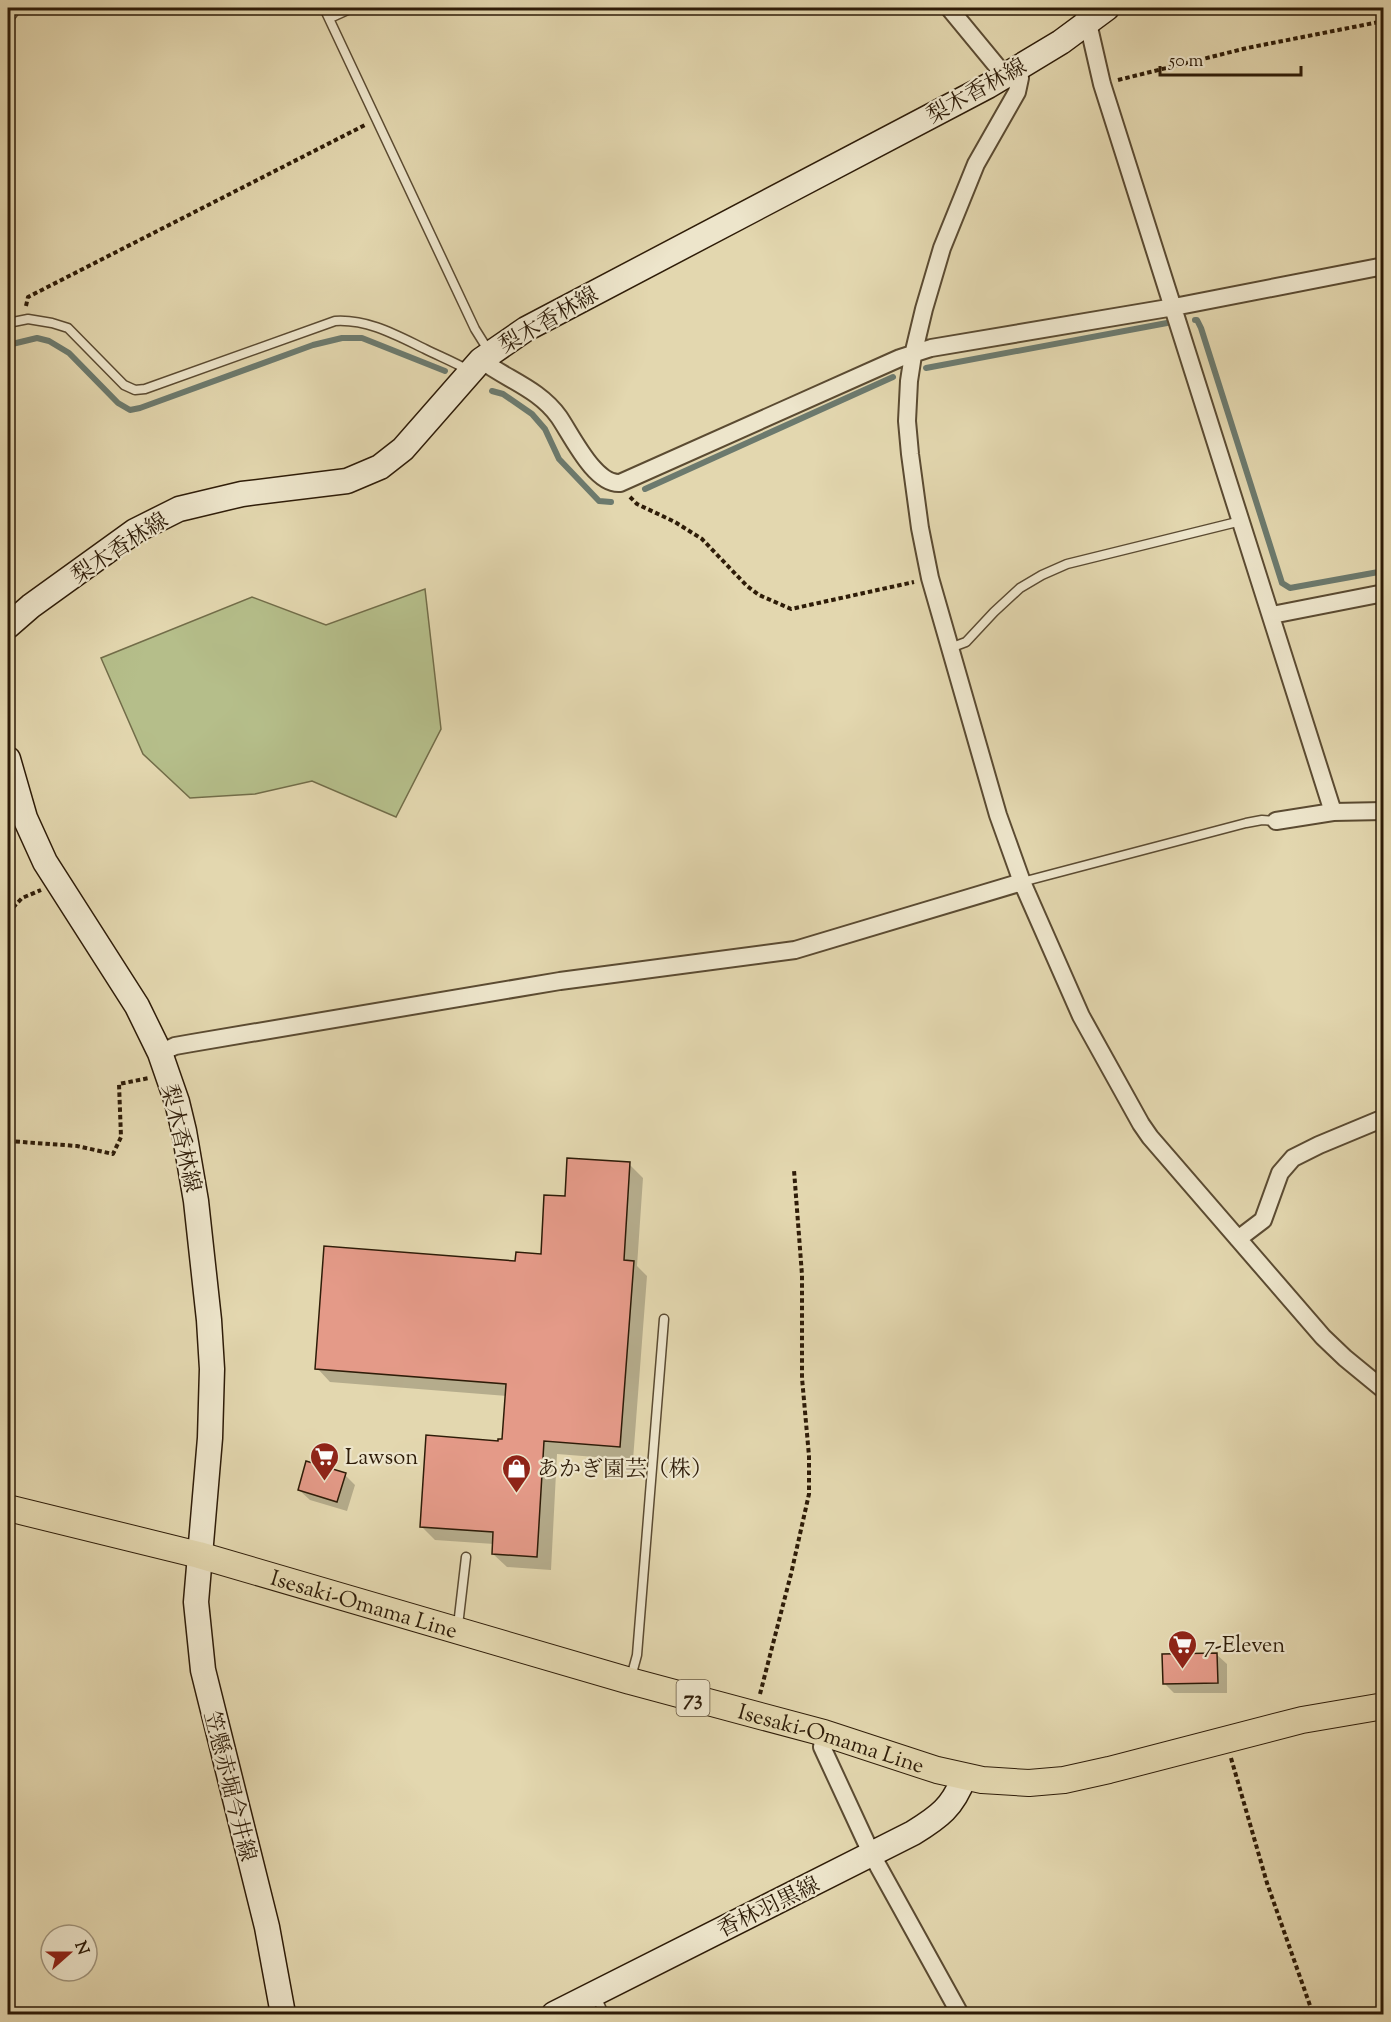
<svg xmlns="http://www.w3.org/2000/svg" width="1391" height="2022" font-family="'Sorts Mill Goudy','Noto Serif JP',serif">
<style>
.green{fill:#b5be8a;stroke:#726d49;stroke-width:1.5}
.shadow{fill:#0003}
.lines{fill:none;stroke-linecap:round;stroke-linejoin:round}
.stream{stroke:#6c7a6e;stroke-width:6}
.building{fill:#e49a88;stroke:#2e1c08;stroke-width:1.5}
.service-casing{stroke:#5b4b32;stroke-width:11}
.minor-casing{stroke:#5b4b32;stroke-width:20}
.secondary-casing{stroke:#2e1c08;stroke-width:27}
.primary-casing{stroke:#2e1c08;stroke-width:28}
.path{stroke:#2e1c08;stroke-width:4;stroke-dasharray:4.5 3;stroke-linecap:butt}
.service{stroke:#ede5cb;stroke-width:8}
.minor{stroke:#ede5cb;stroke-width:16}
.secondary{stroke:#ede5cb;stroke-width:24}
.primary{stroke:#e3d7af;stroke-width:26}
.labels{text-anchor:middle;stroke-width:4.5;stroke-linejoin:round;paint-order:stroke}
.shield{fill:#ede5cb;stroke:#675842;stroke-width:1.5}
.shield-label{font-size:21px;font-weight:bold;fill:#2e1c08}
.street-label{font-size:22px;fill:#2e1c08;stroke:#ede5cb}
.poi-label{font-size:22px;fill:#2e1c08;stroke:#ede5cb;text-anchor:start}
</style>
<rect width="100%" height="100%" fill="#e3d7af"/>
<filter id="stains"><feTurbulence type="fractalNoise" baseFrequency=".00333" numOctaves="4"/><feColorMatrix values="0 0 0 0 .2 0 0 0 0 .09 0 0 0 0 .02 0 0 0 .5 -.17"/></filter>
<radialGradient id="worn" r=".72"><stop offset=".6" stop-color="#630" stop-opacity="0"/><stop offset="1" stop-color="#630" stop-opacity=".3"/></radialGradient>
<path class="green" d="M425,589L441,729L396,817L312,781L255,794L190,798L143,754L101,658L252,597L326,625Z"/>
<path class="shadow" d="M629,1164L643,1178L637,1266L647,1276L633,1460L557,1454L551,1570L507,1567L493,1554L494,1544L435,1540L421,1526L499,1442L503,1441L507,1396L330,1382L317,1368L517,1262L542,1255L566,1198Z
M345,1475L355,1485L347,1511L310,1500L299,1490Z
M1216,1654L1227,1664V1693H1174L1164,1683Z"/>
<g class="lines">
<path class="stream" d="M1195,320H1197L1201,328L1282,583L1290,588L1384,571
M8,345L37,338L49,341L69,353L118,403L130,410L140,408L313,345L342,338H362L445,371
M926,368L1167,323
M492,391L503,394L532,414L545,429L559,459L599,501L611,502
M645,489L893,377"/>
</g>
<path class="building" d="M567,1158L630,1162L624,1260L634,1261L620,1447L544,1441L537,1557L492,1554L493,1532L420,1527L426,1435L498,1441V1439H502L506,1384L315,1369L324,1246L515,1261L516,1252L541,1254L544,1195L565,1196Z
M306,1461L346,1473L337,1502L298,1490Z
M1217,1653L1218,1683L1163,1684L1162,1654Z"/>
<g class="lines">
<defs>
<path id="service" d="M324,8L475,329L490,353
M1075,8L1086,21
M330,18L352,8
M8,20L17,8
M8,323L28,319L52,323L68,328L124,385L135,390L145,389L335,321C368,319 396,335 425,349C439,356 454,362 468,370
M950,648L966,642L994,612L1020,588L1042,575L1067,564L1241,521
M1022,882L1246,823L1262,820L1276,821
M456,1627L459,1617L466,1557
M631,1677L637,1655L664,1319
M596,1996L604,2014"/>
<path id="minor" d="M949,8L996,65L1003,77
M1088,23L1102,84L1333,812
M1018,67L1020,78L1017,92L976,164L942,248L924,309L913,355L909,381L907,421L910,454L920,528L930,578L998,815L1022,882L1081,1016L1141,1124L1150,1137L1323,1337L1345,1358L1384,1390
M481,360C508,380 539,389 559,417C572,436 595,485 620,483L900,358L931,348L1174,307L1384,266
M1272,615L1384,593
M1276,821L1333,812L1384,811
M160,1053L175,1046L192,1043L560,981L795,950L1022,882
M1238,1239L1263,1220L1280,1173L1293,1158L1319,1145L1384,1118
M824,1733L822,1747L872,1855L960,2014"/>
<path id="secondary" d="M8,626L31,606L135,531L179,509L242,494L347,481L380,467L403,449L481,360L526,329L988,86L1061,42L1107,8
M8,759L25,818L45,862L137,1006L160,1053L177,1102L184,1131L196,1201L209,1320L212,1369L210,1438L196,1602L203,1670L267,1927L283,2014
M554,2014L913,1833C939,1817 953,1807 964,1777"/>
<g id="primary">
<path id="s1" d="M8,1508L199,1555L630,1681L824,1733L937,1770L982,1780L1029,1783L1064,1780L1109,1770L1302,1720L1384,1706"/>
</g>
</defs>
<use href="#service" class="service-casing"/>
<use href="#minor" class="minor-casing"/>
<use href="#secondary" class="secondary-casing"/>
<use href="#primary" class="primary-casing"/>
<path class="path" d="M1118,80L1247,48L1384,21
M26,306L28,297L365,125
M630,497L637,504L675,522L702,539L747,586L759,595L791,609L914,582
M8,913L22,898L41,890
M8,1141L77,1146L113,1154L121,1137L119,1084L149,1078
M760,1694L791,1574L809,1494V1456L802,1378V1275L794,1170
M1231,1758L1267,1883L1313,2014"/>
<use href="#service" class="service"/>
<use href="#minor" class="minor"/>
<use href="#secondary" class="secondary"/>
<use href="#primary" class="primary"/>
</g>
<defs>
<symbol id="supermarket-pin" viewBox="-11 -11 22 30"><path d="M0 17L-7.5 6A9.5 9.5 0 1 1 7.5 6Z" fill="#8f2418" stroke="#ede5cb"/><path d="M-6-5.5h2.5l.6 2H6L4.5 2H-2.5L-4.4-4H-6ZM-1.5 3.2a1.3 1.3 0 1 0 .1 0ZM3 3.2a1.3 1.3 0 1 0 .1 0Z" fill="#fff"/></symbol>
<symbol id="shop-pin" viewBox="-11 -11 22 30"><path d="M0 17L-7.5 6A9.5 9.5 0 1 1 7.5 6Z" fill="#8f2418" stroke="#ede5cb"/><path d="M-5-2.5h2.3a2.7 3.5 0 0 1 5.4 0H5L5.5 6h-11ZM-1.5-2.5h3a1.5 2.3 0 0 0-3 0Z" fill="#fff"/></symbol>
</defs>
<g fill-rule="evenodd">
<use href="#supermarket-pin" x="308" y="1440" width="33" height="45"/>
<use href="#shop-pin" x="500" y="1452" width="33" height="45"/>
<use href="#supermarket-pin" x="1166" y="1628" width="33" height="45"/>
</g>
<g class="labels">
<rect class="shield" x="676.5" y="1680" width="33" height="36" rx="4.5"/>
<g class="shield-label">
<text x="693" y="1705">73</text>
</g>
<g class="street-label">
<text transform="translate(976 90) rotate(-29)" y="8">梨木香林線</text>
<text transform="translate(548 319) rotate(-30)" y="8">梨木香林線</text>
<text transform="translate(119 547) rotate(-33)" y="8">梨木香林線</text>
<text transform="translate(182 1138) rotate(77)" y="8">梨木香林線</text>
<text dy="8" stroke="none"><textPath href="#s1" startOffset="369">Isesaki-Omama Line</textPath></text>
<text dy="8" stroke="none"><textPath href="#s1" startOffset="855">Isesaki-Omama Line</textPath></text>
<text transform="translate(231 1786) rotate(76)" y="8">笠懸赤堀今井線</text>
<text transform="translate(768 1906) rotate(-26)" y="8">香林羽黒線</text>
</g>
<g class="poi-label">
<text x="345" y="1464">Lawson</text>
<text x="537" y="1476">あかぎ園芸（株）</text>
<text x="1204" y="1652">7-Eleven</text>
</g>
</g>
<rect width="1391" height="2022" fill="none" stroke="#e3d7af" stroke-width="30"/>
<rect x="9" y="9" width="1373" height="2004" fill="none" stroke="#2e1c08" stroke-width="3"/>
<rect x="15" y="15" width="1361" height="1992" fill="none" stroke="#2e1c08" stroke-width="1.5"/>
<g transform="translate(69 1953) rotate(69)"><circle r="28" fill="#ede5cb" stroke="#a1957d" stroke-width="1.5"/>
<path d="M0-4.5L10 22L0 15L-10 22Z" fill="#8f2418"/>
<text y="-9" font-size="16" font-weight="bold" text-anchor="middle" fill="#2e1c08">N</text>
</g>
<path d="M1160 66v9h141v-9" fill="none" stroke="#2e1c08" stroke-width="3"/>
<text x="1169" y="66" font-size="18" fill="#2e1c08" stroke="#ede5cb" stroke-width="4.5" paint-order="stroke">50 m</text>
<rect width="100%" height="100%" filter="url(#stains)"/>
<rect width="100%" height="100%" fill="url(#worn)"/>
</svg>
